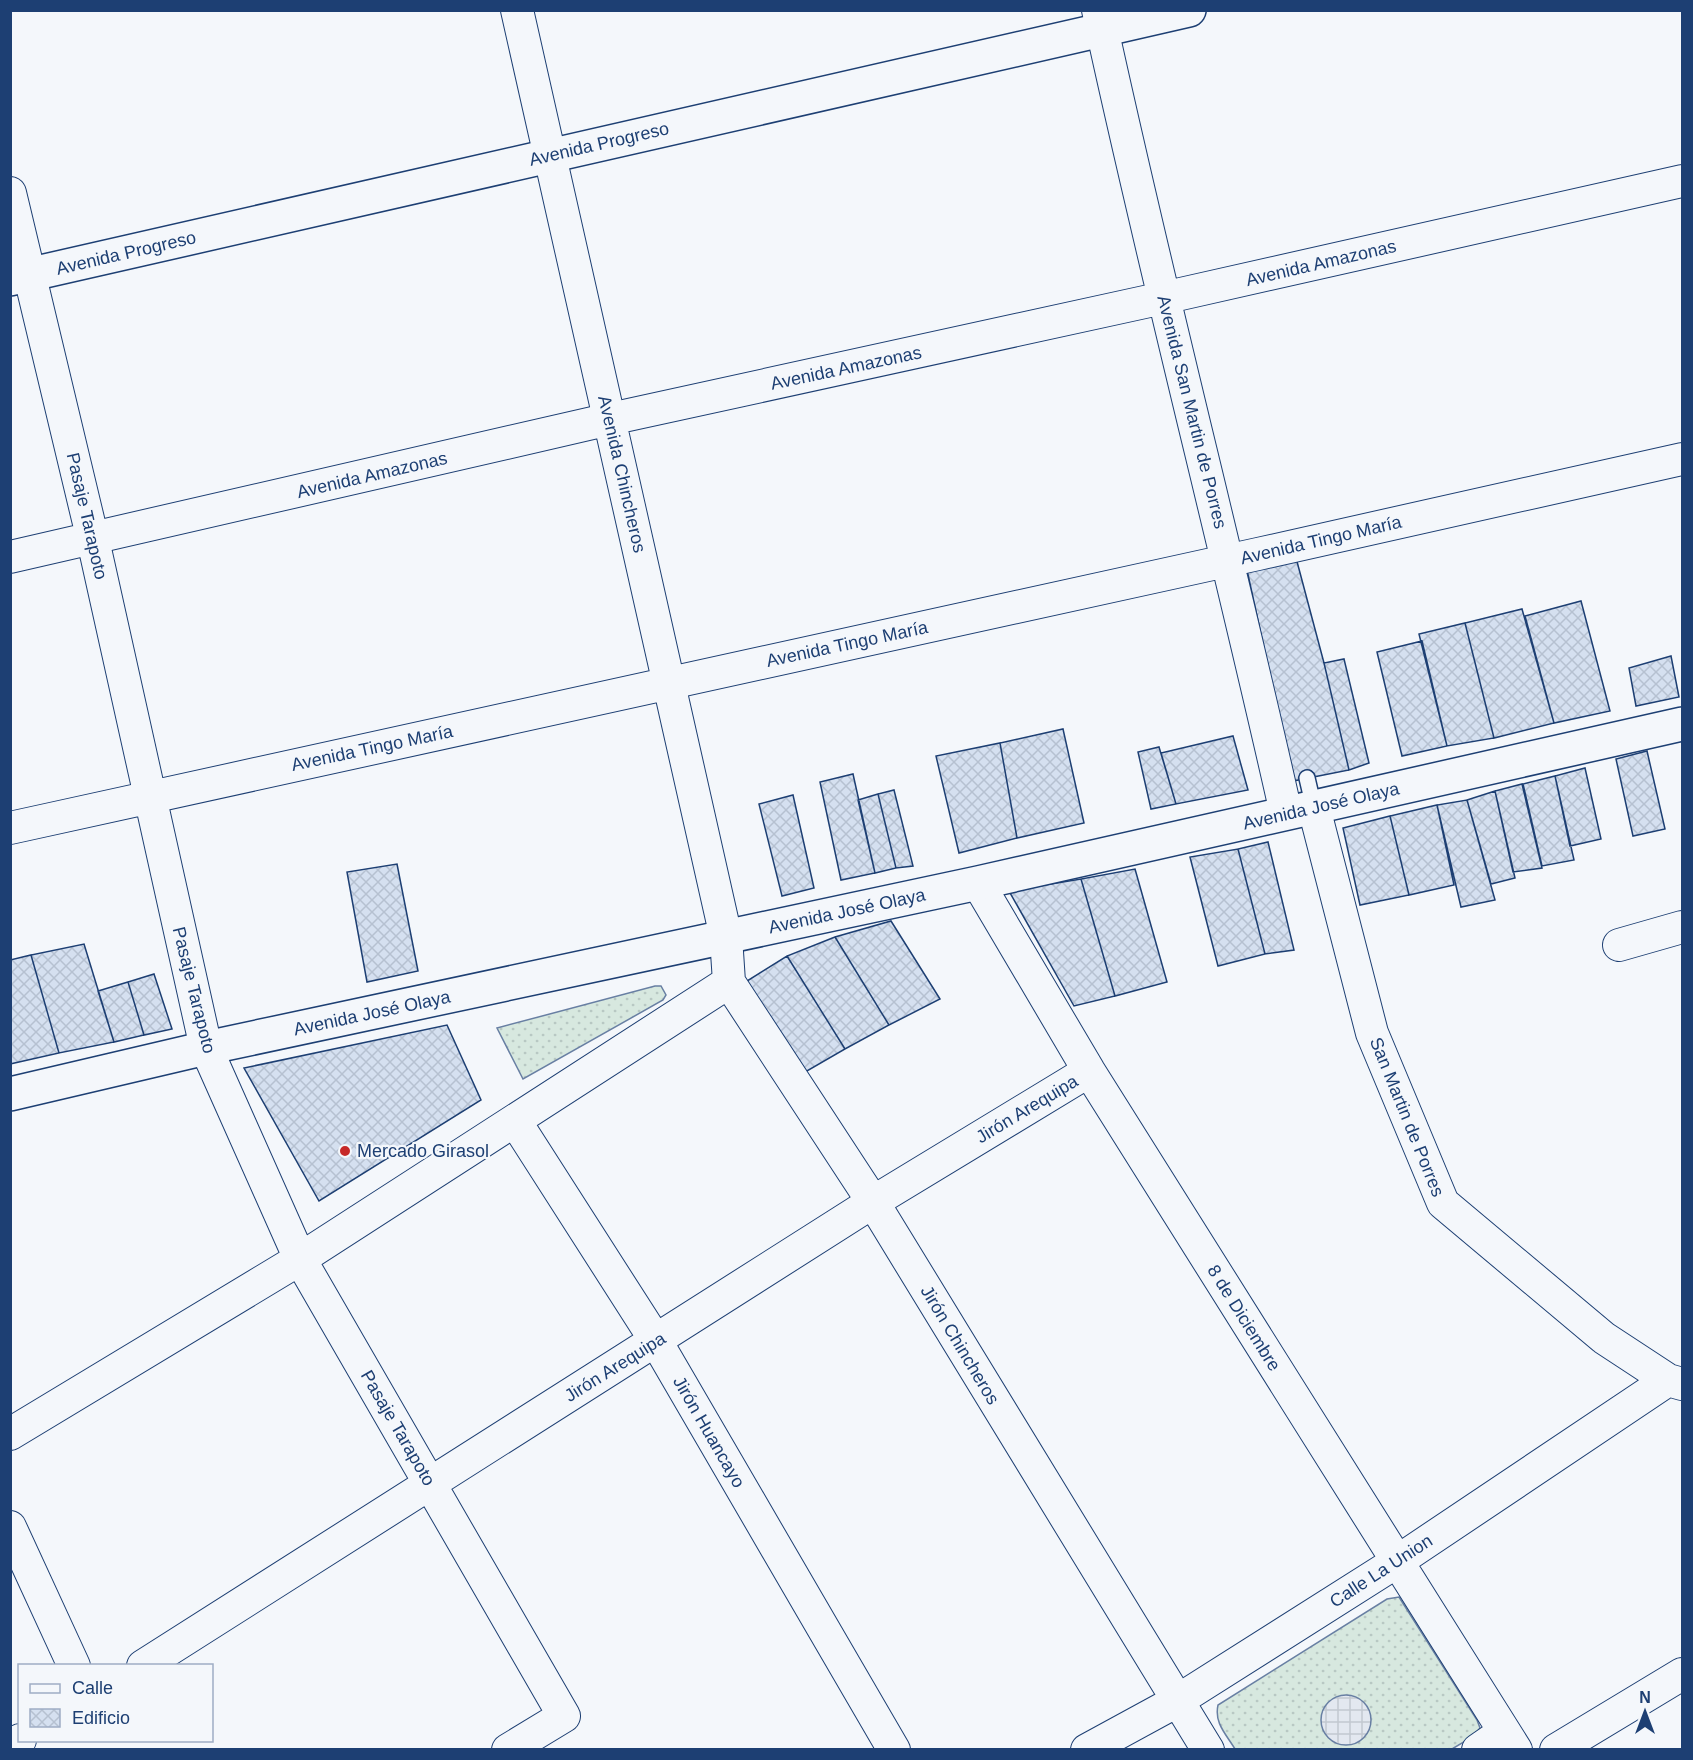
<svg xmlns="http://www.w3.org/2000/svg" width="1693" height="1760" font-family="Arial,sans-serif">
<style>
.grass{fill:url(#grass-dots);stroke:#687fa3;stroke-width:1.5}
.plaza{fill:url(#plaza-grid);stroke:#687fa3;stroke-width:1.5}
.building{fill:url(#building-cross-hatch);stroke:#1d3f73;stroke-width:1.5}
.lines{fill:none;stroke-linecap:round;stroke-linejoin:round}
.service-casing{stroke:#1d3f73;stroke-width:18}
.minor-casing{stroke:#1d3f73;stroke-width:34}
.tertiary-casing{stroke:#1d3f73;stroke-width:36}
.service{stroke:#f4f7fb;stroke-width:15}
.minor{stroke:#f4f7fb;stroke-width:32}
.tertiary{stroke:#f4f7fb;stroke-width:33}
.poi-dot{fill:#c62828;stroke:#f4f7fb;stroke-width:2}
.labels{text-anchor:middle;stroke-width:4.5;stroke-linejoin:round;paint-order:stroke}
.street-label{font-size:18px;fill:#1d3f73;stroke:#f4f7fb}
.poi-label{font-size:18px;fill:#1d3f73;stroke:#f4f7fb;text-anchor:start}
</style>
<defs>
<pattern id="grass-dots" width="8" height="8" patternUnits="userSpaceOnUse" patternTransform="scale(1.5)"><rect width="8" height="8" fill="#d7e8df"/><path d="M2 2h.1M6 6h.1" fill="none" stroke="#b8c8c3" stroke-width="1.8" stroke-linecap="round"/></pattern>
<pattern id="plaza-grid" width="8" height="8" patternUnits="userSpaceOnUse" patternTransform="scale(1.5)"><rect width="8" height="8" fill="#e3e8f0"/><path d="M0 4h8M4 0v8" fill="none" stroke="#c2c8d1"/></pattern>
<pattern id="building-cross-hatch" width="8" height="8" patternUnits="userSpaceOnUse" patternTransform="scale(1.5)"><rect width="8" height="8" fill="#d5e0f0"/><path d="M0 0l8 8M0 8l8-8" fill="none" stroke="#b6c1d1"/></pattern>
</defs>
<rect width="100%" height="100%" fill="#f4f7fb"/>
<path class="grass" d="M655,986H661L666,995L663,1000L523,1079L497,1028Z
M1399,1597L1477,1720L1480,1728L1474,1736L1452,1749H1235C1226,1734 1214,1723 1218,1705L1387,1599Z"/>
<path class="plaza" d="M1321 1720a25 25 0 1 1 50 0a25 25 0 1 1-50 0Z"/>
<path class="building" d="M1295,554L1324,663L1349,770L1293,781L1247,570Z
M1581,601L1610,711L1554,723L1525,616Z
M1522,609L1554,723L1494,738L1465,623Z
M1465,623L1494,738L1447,746L1419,634Z
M1422,641L1447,746L1402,756L1377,652Z
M1671,656L1679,697L1636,706L1629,668Z
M1344,659L1369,763L1349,770L1324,663Z
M1063,729L1084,823L1017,838L1000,743Z
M1233,736L1248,790L1176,804L1161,753Z
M1000,743L1017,838L959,853L936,756Z
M1159,747L1176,804L1151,809L1138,752Z
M1647,751L1665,829L1633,836L1616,759Z
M1585,768L1601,839L1570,846L1555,776Z
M853,774L875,873L841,880L820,782Z
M1555,776L1574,860L1542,866L1523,784Z
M1522,784L1542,868L1513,872L1495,791Z
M894,790L913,866L896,868L878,794Z
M1495,791L1515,878L1491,884L1467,800Z
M878,794L896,868L875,873L858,800Z
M793,795L814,888L782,896L759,804Z
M1467,800L1495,900L1461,907L1437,805Z
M1437,805L1454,885L1409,895L1390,816Z
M1390,816L1409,895L1360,905L1343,828Z
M1268,842L1294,950L1265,954L1238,849Z
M1238,849L1265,954L1218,966L1190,857Z
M397,864L418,971L367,982L347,872Z
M1135,869L1167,982L1115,996L1081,879Z
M1081,879L1115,996L1074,1006L1009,891Z
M891,921L940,999L889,1025L835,937Z
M835,937L889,1025L845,1049L787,956Z
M84,944L114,1042L59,1053L31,955Z
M31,955L59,1053L10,1064V960Z
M787,956L845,1049L800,1075L747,981Z
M154,974L172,1029L144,1035L128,982Z
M128,982L144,1035L114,1042L98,991Z
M447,1025L481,1100L319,1201L244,1068Z"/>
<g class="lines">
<defs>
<path id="service" d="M1307,778L1314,808"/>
<path id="minor" d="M517,10L726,937L729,982L873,1202L1208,1750
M1098,10C1156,279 1226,545 1286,813
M10,193L93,540L206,1048L300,1259L564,1716L508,1750
M10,557L610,419L1163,298L1682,181
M1314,808L1372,1033L1443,1203L1604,1338L1668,1380L1682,1384
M10,828L1258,554L1682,459
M978,883L1089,1071L1516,1750
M1619,945L1682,927
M515,1121L656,1341L894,1750
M10,1434L300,1259L729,982
M10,1527L74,1666
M143,1666L873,1202L1089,1071
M10,1746L20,1740
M1087,1750L1177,1701L1398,1561L1668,1380
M1478,1750L1504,1732
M1556,1750L1682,1674"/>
<path id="tertiary" d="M10,279L1189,10
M10,1094L206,1048L978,883L1682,724"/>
</defs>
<use href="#service" class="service-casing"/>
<use href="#minor" class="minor-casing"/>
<use href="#tertiary" class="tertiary-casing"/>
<use href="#service" class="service"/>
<use href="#minor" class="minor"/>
<use href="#tertiary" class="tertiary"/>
</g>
<circle class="poi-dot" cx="345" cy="1151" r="6"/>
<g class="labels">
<g class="street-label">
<text transform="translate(599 144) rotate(-13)" y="6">Avenida Progreso</text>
<text transform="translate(126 253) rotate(-13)" y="6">Avenida Progreso</text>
<text transform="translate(1321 263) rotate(-13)" y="6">Avenida Amazonas</text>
<text transform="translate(846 368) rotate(-12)" y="6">Avenida Amazonas</text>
<text transform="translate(1192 412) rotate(76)" y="6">Avenida San Martin de Porres</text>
<text transform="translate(622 474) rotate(77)" y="6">Avenida Chincheros</text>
<text transform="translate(372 475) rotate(-13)" y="6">Avenida Amazonas</text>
<text transform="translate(87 516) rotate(77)" y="6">Pasaje Tarapoto</text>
<text transform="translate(1321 540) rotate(-13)" y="6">Avenida Tingo María</text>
<text transform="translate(847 644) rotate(-12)" y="6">Avenida Tingo María</text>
<text transform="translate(372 748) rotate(-12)" y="6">Avenida Tingo María</text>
<text transform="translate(1321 806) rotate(-13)" y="6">Avenida José Olaya</text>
<text transform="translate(847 911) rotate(-12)" y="6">Avenida José Olaya</text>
<text transform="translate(194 990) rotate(76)" y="6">Pasaje Tarapoto</text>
<text transform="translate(372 1013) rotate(-12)" y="6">Avenida José Olaya</text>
<text transform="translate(1027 1109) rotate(-31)" y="6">Jirón Arequipa</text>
<text transform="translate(1407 1117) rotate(68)" y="6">San Martin de Porres</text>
<text transform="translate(1244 1318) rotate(58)" y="6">8 de Diciembre</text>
<text transform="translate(960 1345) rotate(59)" y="6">Jirón Chincheros</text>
<text transform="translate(615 1367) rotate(-32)" y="6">Jirón Arequipa</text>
<text transform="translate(398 1428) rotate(60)" y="6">Pasaje Tarapoto</text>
<text transform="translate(709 1432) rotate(60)" y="6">Jirón Huancayo</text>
<text transform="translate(1381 1571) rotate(-33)" y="6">Calle La Union</text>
</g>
<g class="poi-label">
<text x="357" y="1157">Mercado Girasol</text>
</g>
</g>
<rect width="1693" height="1760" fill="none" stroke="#1d3f73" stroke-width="24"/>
<rect x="18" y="1664" width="195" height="78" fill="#f4f7fb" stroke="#9eadc5" stroke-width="1.5"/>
<rect x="30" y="1684" width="30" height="9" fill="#f4f7fb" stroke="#9eadc5" stroke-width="1.5"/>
<text x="72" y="1694" font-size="18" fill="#1d3f73">Calle</text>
<rect x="30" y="1709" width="30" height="18" fill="url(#building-cross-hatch)" stroke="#9eadc5" stroke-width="1.5"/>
<text x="72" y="1724" font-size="18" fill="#1d3f73">Edificio</text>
<g transform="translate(1645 1712)" stroke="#f4f7fb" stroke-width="4.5" paint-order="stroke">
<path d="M0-4.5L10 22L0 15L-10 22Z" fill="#1d3f73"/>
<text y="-9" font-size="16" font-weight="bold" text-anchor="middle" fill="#1d3f73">N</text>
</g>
</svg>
